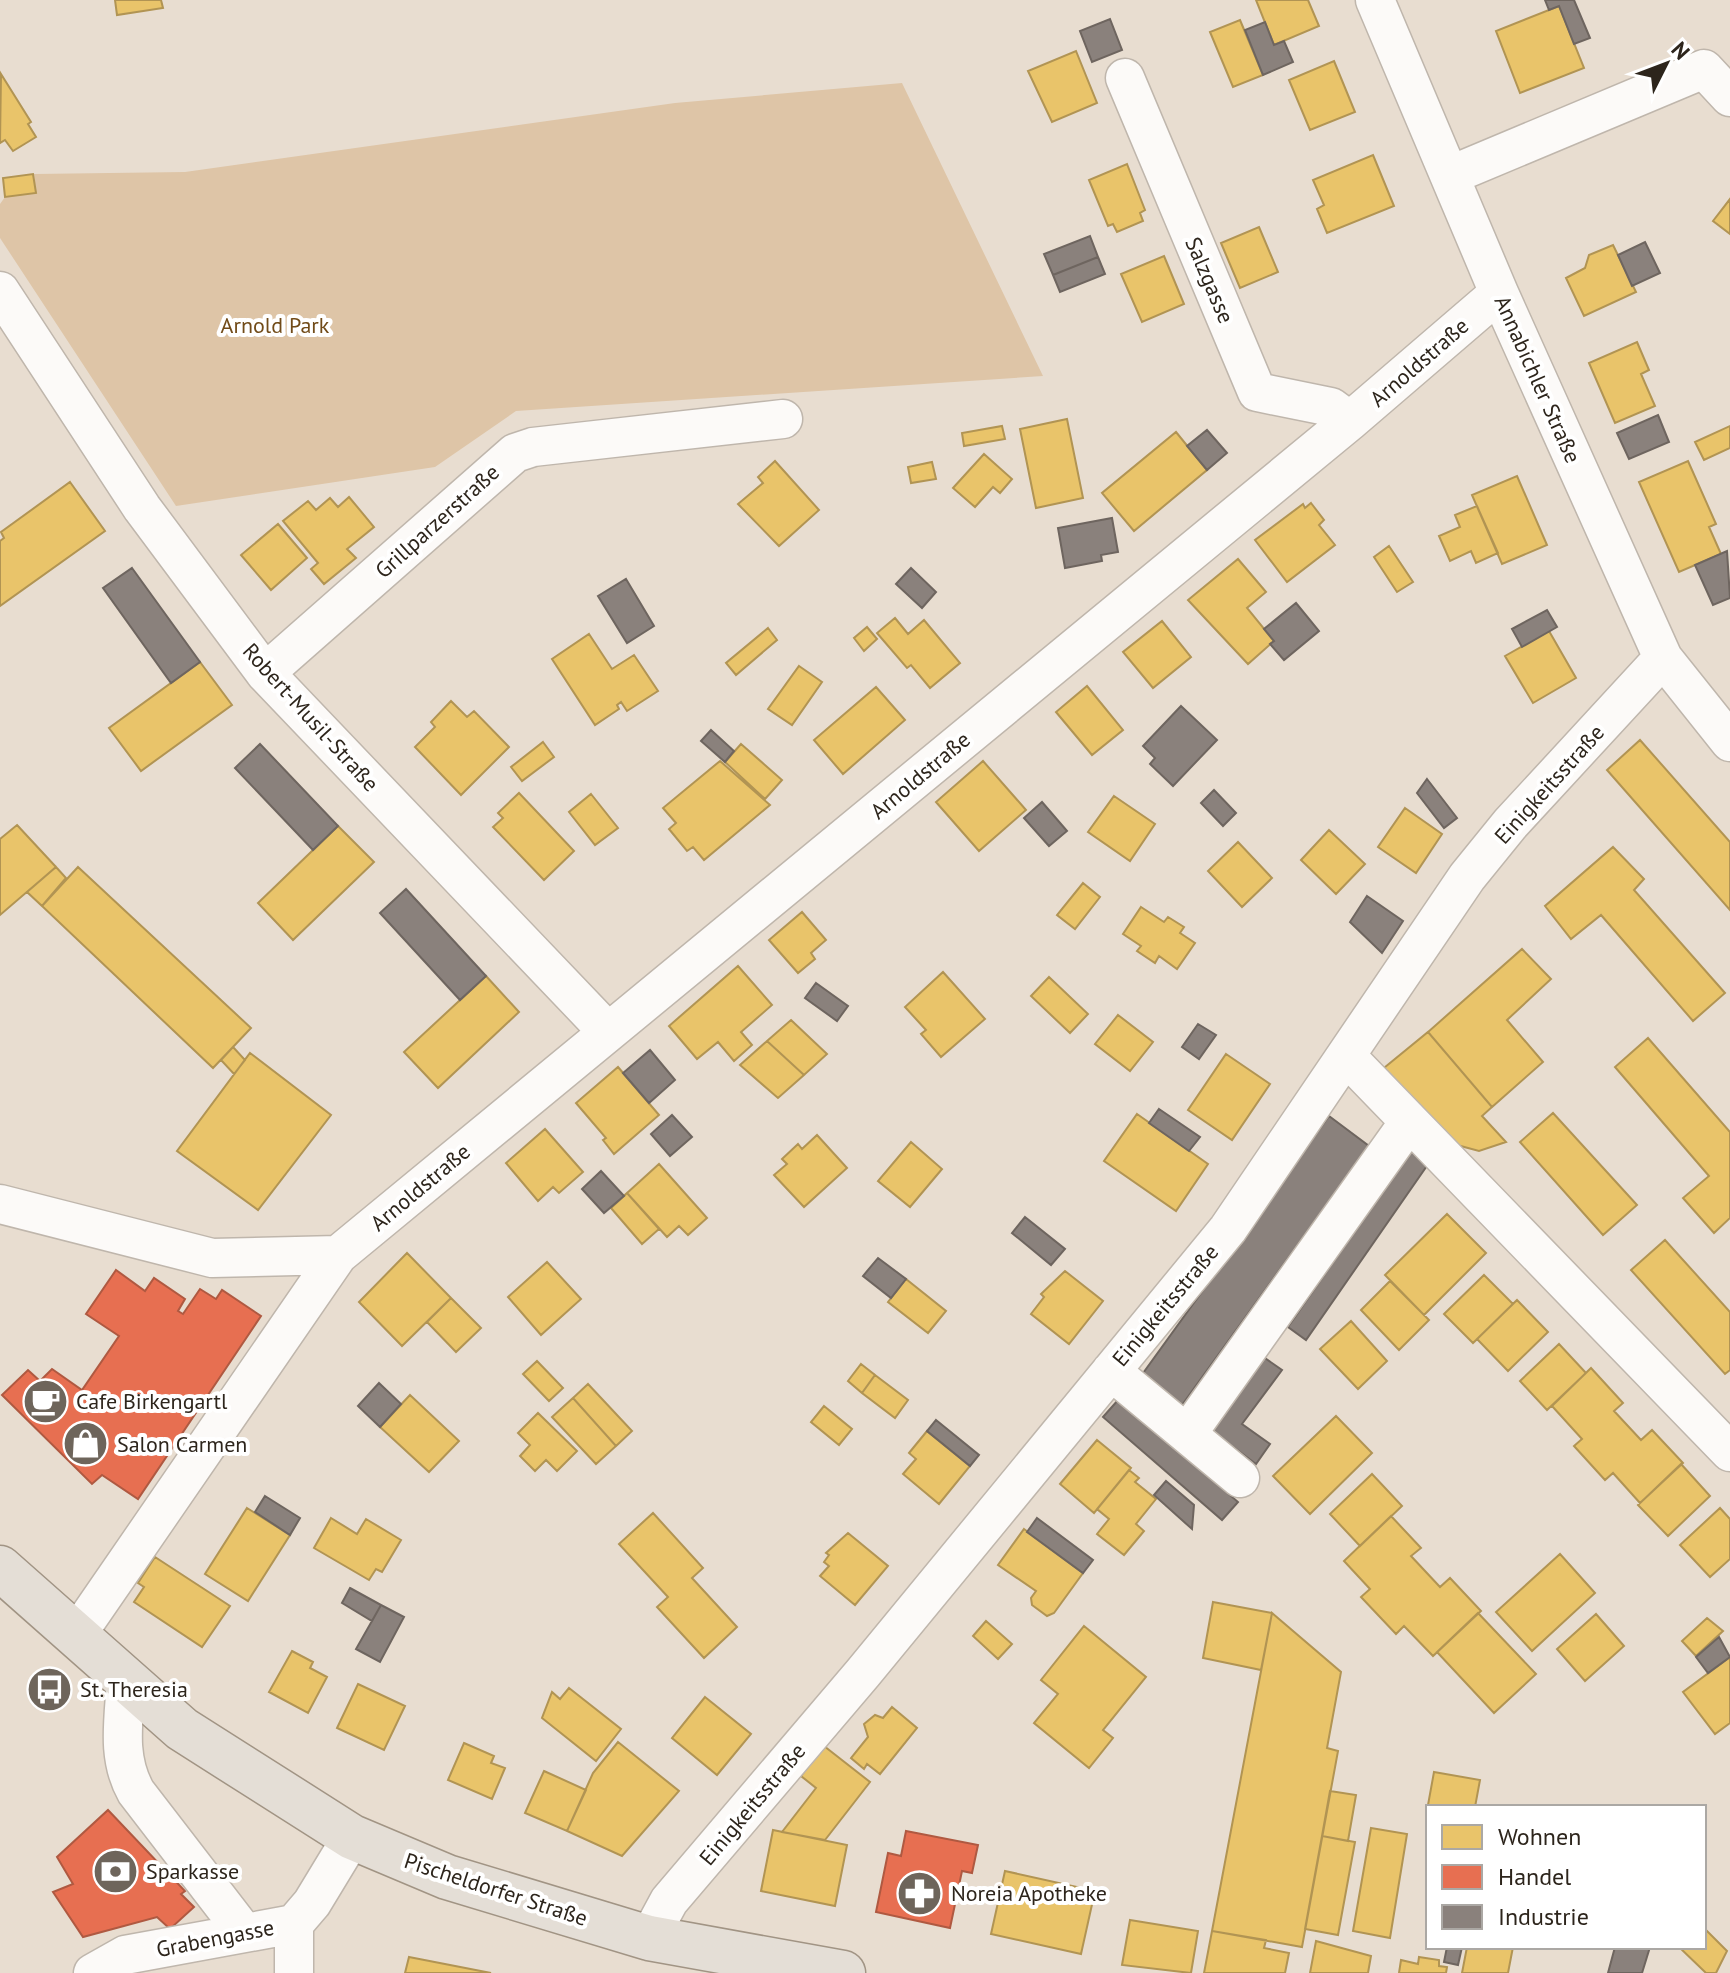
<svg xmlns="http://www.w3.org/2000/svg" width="1730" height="1973" font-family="'PT Sans',sans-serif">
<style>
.green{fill:#dec5a7}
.homes{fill:#e9c46a;stroke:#b19453;stroke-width:2}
.shops{fill:#e76f51;stroke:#af5941;stroke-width:2}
.industry{fill:#8a817c;stroke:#6e655f;stroke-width:2}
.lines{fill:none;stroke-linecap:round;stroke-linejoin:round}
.minor-casing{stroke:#bfb6ac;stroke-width:41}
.major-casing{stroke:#a19484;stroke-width:47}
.minor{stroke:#fcfaf8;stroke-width:38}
.major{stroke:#e4ded6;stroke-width:44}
.labels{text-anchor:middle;stroke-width:8;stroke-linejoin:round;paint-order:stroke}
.street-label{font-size:22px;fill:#2d251c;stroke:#fff}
.park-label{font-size:22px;fill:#714b18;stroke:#fff}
.poi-label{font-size:22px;fill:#2d251c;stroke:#fff;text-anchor:start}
</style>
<rect width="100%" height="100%" fill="#e8ddd0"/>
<path class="green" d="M902,83L1043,376L516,411L435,467L176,506L0,238V204L5,197L36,193L34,174L185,172L675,103Z"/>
<path class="homes" d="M115,0H161L163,8L117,15Z
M1256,0H1308L1319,26L1274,45Z
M1559,6L1584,68L1520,93L1496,31Z
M1240,20L1263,75L1233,87L1210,32Z
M1076,51L1097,103L1052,122L1028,71Z
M1334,61L1355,112L1310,130L1289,80Z
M1,74L31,122L28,124L36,137L13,151L5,140L0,143Z
M1373,155L1394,206L1327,233L1317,209L1324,205L1313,180Z
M1127,164L1145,210L1140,213L1143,221L1117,232L1113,224L1108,226L1089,180Z
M33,174L36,193L5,197L3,178Z
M1730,199V234L1713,221Z
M1259,227L1278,272L1240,288L1221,243Z
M1613,245L1636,292L1584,316L1566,278L1585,268L1589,255Z
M1164,256L1184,304L1142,322L1121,274Z
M1637,342L1649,370L1641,374L1655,406L1615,423L1589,363Z
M1067,419L1083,498L1036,508L1020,429Z
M1002,426L1005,439L964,446L962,433Z
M1730,426V448L1704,460L1695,442Z
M1176,432L1207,470L1134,531L1102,493Z
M984,454L1012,479L1000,493L993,487L975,507L953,488Z
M775,461L819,510L779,546L738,504L763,483L758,477Z
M1688,461L1716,524L1709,527L1721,554L1679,572L1639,482Z
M932,462L936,479L911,483L908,467Z
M1517,476L1547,545L1502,564L1472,495Z
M70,482L105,531L0,606V541L4,538L1,532Z
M349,497L374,527L347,549L356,558L324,584L311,569L318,563L283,521L308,501L316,510L330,498L338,507Z
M1311,503L1324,520L1319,525L1335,545L1287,582L1255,540L1303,504L1305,508Z
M1477,506L1498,553L1476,563L1471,551L1450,561L1439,536L1460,527L1455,515Z
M278,524L307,558L271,590L241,555Z
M1389,546L1413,582L1397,592L1374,557Z
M1238,559L1266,592L1247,608L1274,641L1248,664L1188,600Z
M895,618L908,634L924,620L960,663L930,688L911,665L907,668L877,633Z
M1162,621L1191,657L1153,688L1123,652Z
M867,627L877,639L864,651L854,638Z
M768,628L777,640L736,675L726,663Z
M1549,631L1576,678L1533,703L1505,656Z
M589,634L612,669L634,655L658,691L627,711L621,702L617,705L619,709L595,725L552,659Z
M200,662L232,705L141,771L109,728Z
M799,666L822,682L792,725L768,709Z
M1087,686L1123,730L1092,755L1056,712Z
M876,687L905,720L843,774L814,740Z
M451,701L467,717L474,711L509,747L461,795L415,747L435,727L431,722Z
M1640,740L1730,842V910L1607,770Z
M543,742L554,757L522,781L511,767Z
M741,744L782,780L765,799L725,762Z
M720,761L770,805L704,860L693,847L687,851L669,829L676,823L663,808Z
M983,761L1026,810L979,851L936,802Z
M519,793L574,851L544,880L493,827L503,818L498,813Z
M591,794L618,828L595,845L569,812Z
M1114,796L1155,824L1130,861L1088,832Z
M1405,808L1442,834L1416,873L1378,847Z
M17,825L56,867L0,915V839Z
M338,826L374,862L293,940L258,903Z
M1329,830L1365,864L1336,894L1301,860Z
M1238,842L1272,878L1242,907L1208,871Z
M1613,847L1644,879L1634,890L1725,993L1693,1021L1601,915L1571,939L1545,906Z
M56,867L66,878L42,906L27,892Z
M78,867L251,1028L213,1068L42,906Z
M1083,883L1100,897L1075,929L1057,915Z
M1141,907L1164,922L1168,917L1184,927L1180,933L1195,943L1177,969L1159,956L1155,963L1137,951L1141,946L1123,934Z
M802,912L826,940L811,953L815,959L798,973L769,940Z
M1522,949L1551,979L1507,1020L1543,1062L1492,1107L1428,1032Z
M738,966L772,1005L741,1032L752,1045L734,1061L718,1042L697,1059L669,1026Z
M943,972L985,1019L941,1057L921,1034L926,1030L905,1007Z
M486,976L519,1012L438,1088L404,1052Z
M1049,977L1088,1014L1070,1033L1031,996Z
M1118,1015L1153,1042L1130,1071L1095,1044Z
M791,1020L827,1054L804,1075L767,1041Z
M1428,1032L1492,1107L1482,1116L1506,1142L1479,1151L1457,1145L1379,1072Z
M1648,1038L1730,1132V1218L1714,1233L1683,1198L1709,1176L1615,1067Z
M767,1041L804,1075L778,1098L740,1065Z
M233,1047L245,1060L234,1074L221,1060Z
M250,1053L331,1115L258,1210L177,1151Z
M1226,1054L1270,1084L1232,1140L1188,1110Z
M618,1067L659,1115L614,1154L603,1140L606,1138L576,1103Z
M1553,1113L1637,1205L1603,1235L1520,1142Z
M1137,1114L1208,1164L1176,1211L1104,1161Z
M545,1129L583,1172L559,1193L553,1187L538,1201L506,1163Z
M817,1135L847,1168L804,1207L774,1175L787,1164L782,1159L798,1144L802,1149Z
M911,1142L942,1169L910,1207L878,1181Z
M659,1164L707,1218L688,1235L679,1226L667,1237L627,1193Z
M627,1193L659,1229L642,1244L611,1208Z
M1447,1214L1486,1253L1424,1315L1385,1275Z
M1665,1240L1730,1312V1370L1725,1374L1631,1270Z
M407,1253L451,1298L402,1346L359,1302Z
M547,1262L581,1299L541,1335L508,1297Z
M1065,1271L1103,1301L1069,1344L1031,1314L1044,1297L1041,1294Z
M1484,1275L1513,1304L1473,1343L1444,1314Z
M906,1279L946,1311L928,1333L888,1302Z
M1390,1281L1429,1320L1399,1350L1361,1310Z
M451,1298L481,1328L456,1352L427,1322Z
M1517,1300L1548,1332L1508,1371L1477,1339Z
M1351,1321L1387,1361L1358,1389L1320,1349Z
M1559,1344L1586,1373L1547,1410L1520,1381Z
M537,1361L563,1388L549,1401L523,1374Z
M861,1364L875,1375L862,1393L848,1381Z
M1591,1368L1623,1403L1614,1411L1641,1440L1652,1430L1683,1463L1640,1503L1613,1473L1605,1480L1574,1446L1582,1439L1552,1406Z
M875,1375L908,1400L895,1418L862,1393Z
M588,1384L632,1431L616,1446L573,1398Z
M410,1395L459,1441L429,1472L380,1427Z
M573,1398L616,1446L596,1464L552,1417Z
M824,1406L852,1429L839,1445L811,1422Z
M538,1413L577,1451L557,1471L546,1460L535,1471L520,1456L530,1445L518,1433Z
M1336,1416L1372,1453L1310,1514L1273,1476Z
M927,1431L970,1466L939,1504L903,1474L916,1459L909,1453Z
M1097,1440L1131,1468L1094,1513L1060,1484Z
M1681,1464L1710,1496L1668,1536L1638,1505Z
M1129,1470L1139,1478L1135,1482L1156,1499L1136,1524L1144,1531L1124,1555L1097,1534L1109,1519L1097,1509Z
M1372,1474L1402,1506L1360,1546L1330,1514Z
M247,1508L290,1535L248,1601L205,1574Z
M1720,1508L1730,1519V1559L1710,1577L1680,1545Z
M653,1513L703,1568L692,1578L737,1627L704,1658L657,1607L668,1597L619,1544Z
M1391,1516L1421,1548L1411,1556L1440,1587L1450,1578L1481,1611L1433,1656L1404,1626L1396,1634L1361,1597L1370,1589L1344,1561Z
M331,1518L357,1534L366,1519L401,1540L382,1572L376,1569L369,1580L314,1548Z
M1024,1529L1083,1573L1054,1613L1047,1616L1032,1605L1031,1598L1036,1591L998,1565Z
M848,1533L888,1566L855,1605L820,1576L829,1566L824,1562L829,1555L826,1553Z
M1560,1554L1595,1593L1532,1651L1496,1612Z
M155,1557L230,1606L202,1647L134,1602L144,1587L138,1583Z
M1213,1602L1272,1613L1261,1670L1203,1658Z
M1272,1613L1341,1672L1327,1748L1338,1751L1302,1947L1212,1931Z
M1478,1613L1536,1674L1494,1713L1437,1652Z
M1596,1614L1624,1646L1585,1681L1557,1649Z
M1707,1618L1723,1631L1696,1656L1682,1641Z
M986,1621L1012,1644L998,1659L973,1636Z
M1084,1626L1146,1677L1103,1730L1113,1738L1089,1768L1034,1723L1058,1694L1041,1680Z
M292,1651L313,1662L310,1668L327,1677L308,1713L269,1692Z
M1730,1657V1723L1715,1734L1683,1692Z
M358,1684L405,1706L384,1750L337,1728Z
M569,1688L621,1729L596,1761L542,1718L552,1692L560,1699Z
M705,1697L751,1734L717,1775L672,1738Z
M892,1707L917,1728L880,1774L867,1764L864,1769L851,1758L868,1737L864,1724L875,1715L883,1718Z
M618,1742L679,1791L622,1856L567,1831L593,1773Z
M464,1743L494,1756L491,1763L505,1768L492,1799L448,1780Z
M824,1746L870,1782L825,1840L782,1832L816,1788L801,1776Z
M544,1771L586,1790L567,1831L525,1813Z
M1434,1772L1480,1780L1475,1807H1428L1426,1816Z
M1330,1791L1356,1795L1348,1841L1322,1836Z
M1371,1828L1407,1834L1390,1938L1353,1931Z
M773,1830L847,1845L835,1906L761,1891Z
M1322,1836L1355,1842L1338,1935L1305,1929Z
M1005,1871L1095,1891L1081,1954L991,1934Z
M1130,1920L1198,1931L1191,1973L1122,1965Z
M1704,1928L1727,1951L1716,1973H1706L1679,1947H1704Z
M1212,1931L1266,1940L1264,1948L1289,1953L1285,1973H1204Z
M1316,1941L1371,1956L1368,1973H1310Z
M1467,1947H1513L1508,1973H1462Z
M409,1957L491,1973H405Z
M1419,1957L1439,1960V1966L1447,1967L1446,1973H1399L1401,1960L1418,1964Z"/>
<path class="shops" d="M116,1270L145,1291L154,1278L185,1299L178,1311L183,1314L200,1289L216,1299L222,1290L261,1316L138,1499L102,1475L92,1484L2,1395L28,1370L40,1381L52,1369L82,1390L119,1336L86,1314Z
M108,1810L185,1891L181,1894L194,1907L170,1929L157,1917L83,1937L53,1892L73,1884L57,1857Z
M906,1831L978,1845L972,1873L962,1871L950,1928L876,1912L888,1853L901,1856Z"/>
<path class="industry" d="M1545,0H1574L1590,38L1574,44L1559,6L1549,10Z
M1110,19L1122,50L1092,62L1080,31Z
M1265,22L1274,45L1284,41L1293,62L1263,75L1245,30Z
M1090,236L1098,257L1053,275L1044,254Z
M1645,242L1660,273L1632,286L1618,255Z
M1098,257L1105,274L1060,292L1053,275Z
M1658,415L1669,442L1629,459L1617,433Z
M1207,430L1227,453L1207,470L1187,446Z
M1112,518L1118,552L1101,555L1102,561L1065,568L1058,528Z
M1727,551L1730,598L1713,605L1695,565Z
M132,568L200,662L171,683L103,588Z
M911,568L936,592L922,608L896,584Z
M626,579L654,626L627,643L598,596Z
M1296,603L1319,631L1284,660L1270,644L1274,641L1264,629Z
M1547,610L1557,627L1522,647L1512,629Z
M1181,706L1217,740L1173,786L1150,764L1155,758L1143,746Z
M711,730L734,751L725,762L701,741Z
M260,744L338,826L313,850L235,768Z
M1427,779L1457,818L1444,828L1417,793Z
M1214,790L1236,813L1223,826L1201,803Z
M1042,802L1067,831L1049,846L1024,818Z
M406,889L486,976L460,1000L380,913Z
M1367,896L1403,921L1382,953L1350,922Z
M816,983L848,1006L837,1021L805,998Z
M1198,1024L1216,1035L1199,1059L1182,1047Z
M650,1050L675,1080L649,1103L623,1073Z
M1159,1109L1200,1137L1189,1151L1149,1123Z
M672,1115L692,1137L670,1156L651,1134Z
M1329,1116L1369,1146L1182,1405L1141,1376Z
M1413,1147L1431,1160L1306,1340L1288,1327Z
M601,1171L624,1196L604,1213L582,1189Z
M1025,1217L1065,1249L1051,1265L1012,1233Z
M878,1258L906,1279L891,1298L863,1276Z
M1262,1356L1282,1370L1242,1424L1270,1444L1256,1464L1209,1429Z
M379,1383L401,1404L380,1427L358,1406Z
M1119,1399L1238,1502L1222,1520L1103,1417Z
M936,1420L979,1455L970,1466L927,1431Z
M1166,1481L1194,1505L1192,1529L1154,1495Z
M265,1496L300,1518L290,1535L255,1512Z
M1037,1518L1093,1560L1083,1573L1027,1532Z
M350,1588L381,1605L372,1621L342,1603Z
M381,1605L404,1617L380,1662L356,1649Z
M1719,1637L1730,1657L1708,1673L1696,1657Z
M1447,1947H1462L1458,1965L1444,1962Z
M1615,1947H1650L1642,1973H1608Z"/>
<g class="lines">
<defs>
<path id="minor" d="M1375,0L1499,293L1663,658L1730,742
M1125,78L1257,392L1331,407L1350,421
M1451,175L1704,69L1730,97
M0,291L142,508L265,673L608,1032
M265,673L515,453L533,447L783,419
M1347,1057L1730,1452
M0,1204L212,1258L338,1255
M1111,1371L1240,1478
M1187,1434L1409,1122
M75,1637L338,1255L1350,421L1499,293
M126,1681C124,1719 116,1757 136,1792L243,1931
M649,1938L669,1901L863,1673L1228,1229L1467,877L1510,824L1663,658
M93,1973L125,1955L294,1924
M294,1973V1924L312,1903L352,1837"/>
<path id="major" d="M0,1568L182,1729L352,1837L447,1877L649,1938L843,1973"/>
</defs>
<use href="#minor" class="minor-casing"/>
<use href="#major" class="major-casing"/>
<use href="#minor" class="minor"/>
<use href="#major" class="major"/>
</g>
<defs>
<symbol id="cafe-disc" viewBox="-11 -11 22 22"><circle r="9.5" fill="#6e655b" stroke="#fff"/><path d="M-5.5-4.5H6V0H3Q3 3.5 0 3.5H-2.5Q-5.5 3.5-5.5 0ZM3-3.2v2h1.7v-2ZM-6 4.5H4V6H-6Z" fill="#fff"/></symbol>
<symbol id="shop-disc" viewBox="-11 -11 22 22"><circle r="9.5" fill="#6e655b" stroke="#fff"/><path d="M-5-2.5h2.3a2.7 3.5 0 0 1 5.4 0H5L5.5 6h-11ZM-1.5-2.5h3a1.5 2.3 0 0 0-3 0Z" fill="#fff"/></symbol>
<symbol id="bus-disc" viewBox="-11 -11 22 22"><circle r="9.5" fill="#6e655b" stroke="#fff"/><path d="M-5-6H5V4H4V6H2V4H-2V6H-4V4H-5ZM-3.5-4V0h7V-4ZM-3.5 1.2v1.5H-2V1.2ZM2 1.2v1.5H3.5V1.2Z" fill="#fff"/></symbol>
<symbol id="bank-disc" viewBox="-11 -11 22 22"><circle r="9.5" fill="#6e655b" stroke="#fff"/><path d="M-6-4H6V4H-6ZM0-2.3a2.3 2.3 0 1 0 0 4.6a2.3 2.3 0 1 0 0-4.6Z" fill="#fff"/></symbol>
<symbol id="pharmacy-disc" viewBox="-11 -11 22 22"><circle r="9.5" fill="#6e655b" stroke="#fff"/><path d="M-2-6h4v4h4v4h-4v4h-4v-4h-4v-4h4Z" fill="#fff"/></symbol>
</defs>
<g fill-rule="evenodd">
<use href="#cafe-disc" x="20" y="1376" width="51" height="51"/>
<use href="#shop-disc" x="60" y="1418" width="51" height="51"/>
<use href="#bus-disc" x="24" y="1664" width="51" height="51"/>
<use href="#bank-disc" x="90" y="1846" width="51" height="51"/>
<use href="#pharmacy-disc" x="894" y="1868" width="51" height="51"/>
</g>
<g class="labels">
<g class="street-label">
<text transform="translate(1210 280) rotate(67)" y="8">Salzgasse</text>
<text transform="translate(1419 362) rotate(-41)" y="8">Arnoldstraße</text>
<text transform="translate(1538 379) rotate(66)" y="8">Annabichler Straße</text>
<text transform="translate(437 521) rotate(-42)" y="8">Grillparzerstraße</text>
<text transform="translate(311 717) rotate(48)" y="8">Robert-Musil-Straße</text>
<text transform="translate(920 775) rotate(-40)" y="8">Arnoldstraße</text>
<text transform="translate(1549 784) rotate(-48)" y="8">Einigkeitsstraße</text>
<text transform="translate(420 1187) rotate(-40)" y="8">Arnoldstraße</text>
<text transform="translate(1165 1305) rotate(-50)" y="8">Einigkeitsstraße</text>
<text transform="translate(752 1804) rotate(-50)" y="8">Einigkeitsstraße</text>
<text transform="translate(496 1889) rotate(18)" y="8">Pischeldorfer Straße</text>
<text transform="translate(215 1938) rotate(-11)" y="8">Grabengasse</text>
</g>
<g class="park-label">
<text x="275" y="333">Arnold Park</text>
</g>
<g class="poi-label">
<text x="76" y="1409">Cafe Birkengartl</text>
<text x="117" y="1452">Salon Carmen</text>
<text x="80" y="1697">St. Theresia</text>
<text x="146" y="1879">Sparkasse</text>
<text x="951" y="1901">Noreia Apotheke</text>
</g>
</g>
<rect x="1426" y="1805" width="280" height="144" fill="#ffffff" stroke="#aba8a4" stroke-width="2"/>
<rect x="1442" y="1825" width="40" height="24" fill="#e9c46a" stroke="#aba8a4" stroke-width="2"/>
<text x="1498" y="1845" font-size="24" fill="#2d251c">Wohnen</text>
<rect x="1442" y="1865" width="40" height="24" fill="#e76f51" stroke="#aba8a4" stroke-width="2"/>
<text x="1498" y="1885" font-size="24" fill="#2d251c">Handel</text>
<rect x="1442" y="1905" width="40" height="24" fill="#8a817c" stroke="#aba8a4" stroke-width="2"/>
<text x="1498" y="1925" font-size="24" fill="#2d251c">Industrie</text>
<g transform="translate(1666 64) rotate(48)" stroke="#ffffff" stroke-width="6" paint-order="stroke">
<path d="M0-6L14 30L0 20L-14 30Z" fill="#2d251c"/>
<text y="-12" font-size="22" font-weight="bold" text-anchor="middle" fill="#2d251c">N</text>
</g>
</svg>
